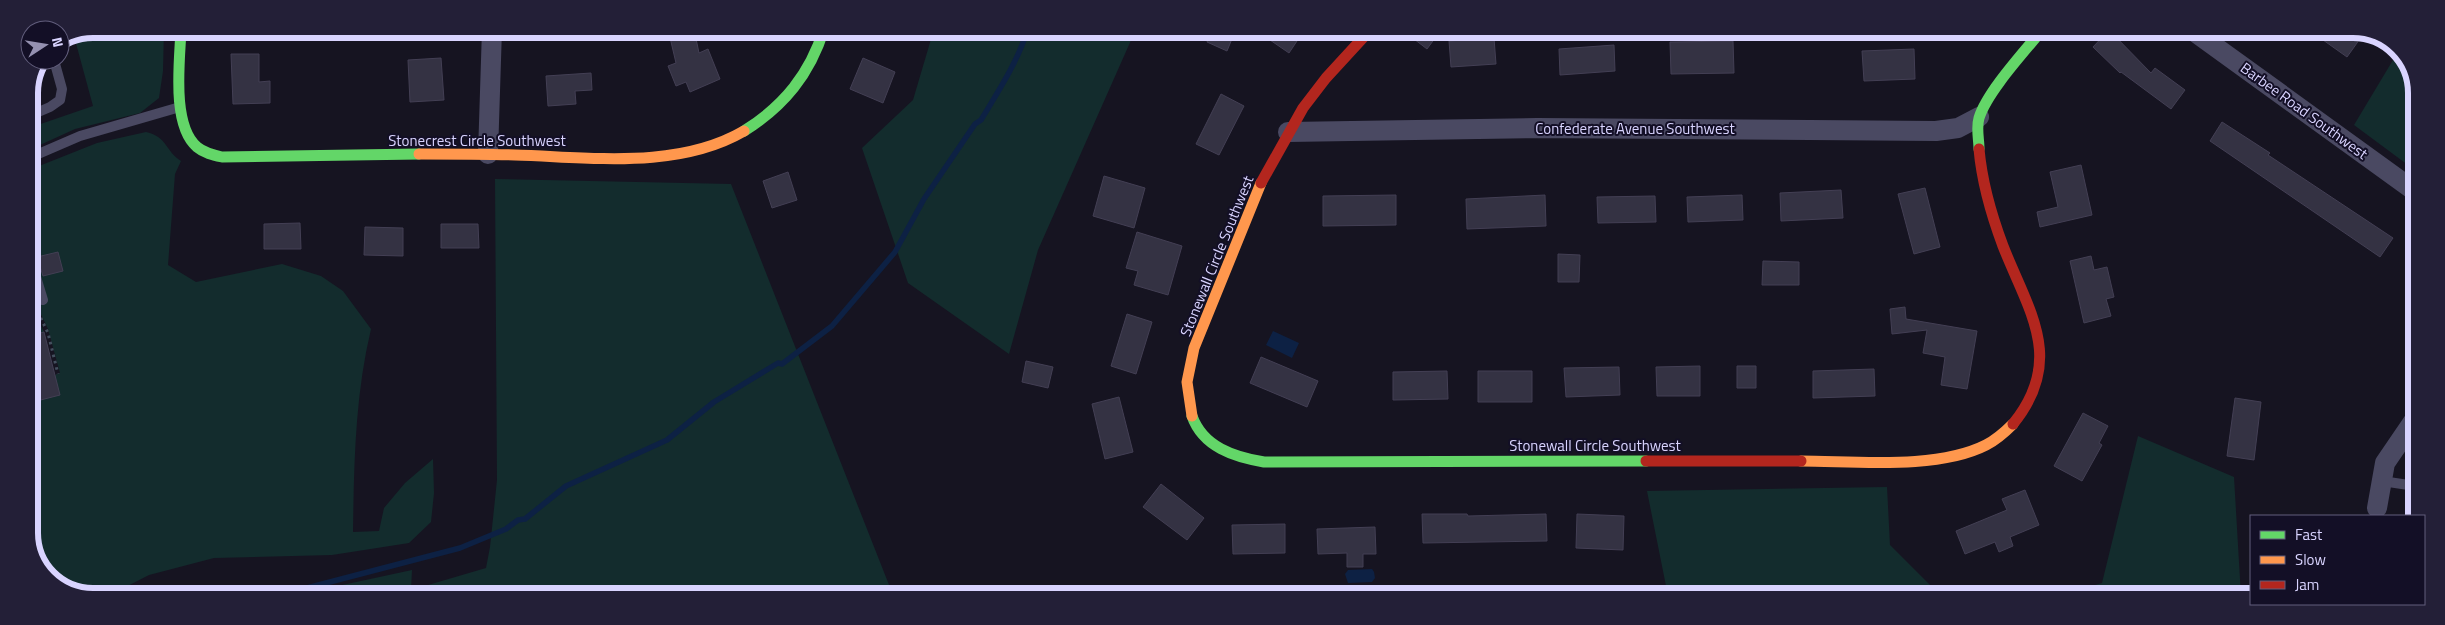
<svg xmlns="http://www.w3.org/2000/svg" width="2445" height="625" font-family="'Titillium Web',sans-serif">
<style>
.green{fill:#132c2d}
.water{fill:#0d2144}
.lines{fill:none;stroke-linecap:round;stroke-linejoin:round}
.stream{stroke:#0d2144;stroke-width:5.5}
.building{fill:#343243;stroke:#433f54}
.path{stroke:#44505f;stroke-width:3;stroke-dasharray:2.5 4;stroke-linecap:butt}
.lane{stroke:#4a4962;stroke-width:10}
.street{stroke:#4a4962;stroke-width:20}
.fast{stroke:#63d668;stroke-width:11}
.slow{stroke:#ff974d;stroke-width:11}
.jam{stroke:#b3261e;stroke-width:11}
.labels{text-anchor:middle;stroke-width:4;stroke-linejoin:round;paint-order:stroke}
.street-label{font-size:15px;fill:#d9d4ff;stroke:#130f26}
.rim{fill:none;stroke:#d9d4ff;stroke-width:6}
</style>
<rect width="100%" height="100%" fill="#161421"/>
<path class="green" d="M93,29H164L163,71L159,98L140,113L75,129L29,150V128L93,106L74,36Z
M934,29H1136L1038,250L1009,354L908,283L862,148L913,100Z
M2399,50L2416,88V171L2354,125Z
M146,132C168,137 165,151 181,161L175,174L168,265L196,282L282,264L321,276L343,291L371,329C355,396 354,464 353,532L379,531L384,508L405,483L433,459L434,493L431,522L409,543L332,555L214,558L149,575L110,595H80L45,575L29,541V403L55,375L60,373L48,329L35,302L29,275V170L97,143Z
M495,179L731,184L893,595H296L412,570L411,590L486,568L490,547L497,480Z
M35,314L44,332L29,336V316Z
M2138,436L2234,477L2241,596H2057L2102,583Z
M1887,487L1890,545L1941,596H1668L1647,491Z"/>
<path class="water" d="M1273,331L1299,343L1292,358L1266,345Z
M1372,569L1374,572L1375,578L1372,582L1348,583L1345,574L1348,570Z"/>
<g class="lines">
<path class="stream" d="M280,595L460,548L506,529L518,520L525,519L566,486L667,440L714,402L778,363L782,364L832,326L895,252L924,199L975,124L981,120C999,90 1017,63 1028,29"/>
</g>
<path class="building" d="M668,29H694L699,53L708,49L720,79L690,92L686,82L676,86L668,66L676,63Z
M1212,29H1236L1227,51L1207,42Z
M1254,29H1305L1289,53Z
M1401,29L1423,30H1441L1427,49Z
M2109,30L2151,73L2155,68L2185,90L2171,109L2121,72L2120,73L2093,47Z
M2309,30H2353L2362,36L2347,57Z
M1494,38L1496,64L1451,67L1449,41Z
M1733,41L1734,73L1671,74L1670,42Z
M1614,45L1615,71L1560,75L1559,49Z
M1914,49L1915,79L1864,81L1862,51Z
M231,54H259V82L270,81V103L233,104Z
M441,58L444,100L410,102L408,60Z
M863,58L895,72L883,103L850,89Z
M591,73L592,90L575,91L576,104L548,106L546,76Z
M1221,94L1244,106L1219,155L1196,144Z
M2222,122L2270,153L2268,155L2393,238L2380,257L2210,141Z
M2081,165L2092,215L2040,227L2037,212L2058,207L2050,172Z
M788,172L797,200L772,208L763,181Z
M1104,176L1145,188L1134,228L1093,216Z
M1925,188L1940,247L1914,254L1898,194Z
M1841,190L1843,218L1781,221L1780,193Z
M1396,195V225L1323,226V196Z
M1545,195L1546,226L1467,229L1466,199Z
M1742,195L1743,220L1688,222L1687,197Z
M1655,196L1656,222L1598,223L1597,197Z
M300,223L301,249H264V224Z
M441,224H478L479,248H441Z
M365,227L403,228V256L364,255Z
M1137,232L1182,246L1168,295L1134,285L1138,271L1126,268Z
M58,252L63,271L43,276L37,257Z
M1558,254L1580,255L1579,282H1558Z
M2091,256L2094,270L2107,267L2114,297L2106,299L2111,316L2084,323L2070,261Z
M1763,261L1799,262V285H1762Z
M1905,307L1906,319L1977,331L1967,389L1941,385L1945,357L1923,353L1927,330L1892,334L1890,309Z
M1127,314L1152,322L1136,374L1111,366Z
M44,332L60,395L29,403V336Z
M1261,357L1318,381L1307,407L1250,383Z
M1026,361L1053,367L1048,388L1022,382Z
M1700,366V396H1657L1656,367Z
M1737,366H1756V388H1737Z
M1619,367L1620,395L1566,397L1564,368Z
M1874,369L1875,396L1813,398V371Z
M1447,371L1448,399L1393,400V372Z
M1478,371H1532V402H1478Z
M1119,397L1133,452L1105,459L1092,404Z
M2235,398L2261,402L2254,460L2227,456Z
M2083,413L2108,426L2099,443L2102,445L2082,481L2054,466Z
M1161,484L1204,518L1187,540L1143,507Z
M2025,490L2039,525L2010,537L2013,546L1999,552L1995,542L1965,554L1956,531L2007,510L2002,499Z
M1422,514H1467L1468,516L1546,514L1547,541L1423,543Z
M1577,514L1624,516L1623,550L1576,548Z
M1285,524V553L1233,554L1232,525Z
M1375,527L1376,554H1363V567H1347V553L1318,554L1317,529Z"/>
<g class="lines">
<path class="path" d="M38,312L48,333L58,374
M29,313L37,312"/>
<path class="lane" d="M29,116L50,107L60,100L62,89L54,60
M29,158L80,136L180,107
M29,254L43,300
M2382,481L2415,486"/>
<path class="street" d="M2192,30L2416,192
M1288,132L1537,128L1936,131L1958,128L1979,117
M488,154L492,29
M2377,508L2385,463L2415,419"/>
<path class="fast" d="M181,29C180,59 171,125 197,147C204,153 213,155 222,157L419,154
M744,131C784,106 810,74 824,29
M1979,149C1979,139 1976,128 1979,118C1987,92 2024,52 2042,30
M1192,416C1203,447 1234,457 1264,462L1646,461"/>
<path class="slow" d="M419,154C451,154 483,154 515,155C590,157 677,170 744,131
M1192,416L1187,382L1194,348L1261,183
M1801,461C1855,461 1937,470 1986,445C1996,440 2005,432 2013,424"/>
<path class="jam" d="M1979,149C1982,183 1991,214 2003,246C2028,310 2066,359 2013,424
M1261,183L1303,108L1326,78L1371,29
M1646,461H1801"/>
</g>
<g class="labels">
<g class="street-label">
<text transform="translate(2304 111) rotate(36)" y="5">Barbee Road Southwest</text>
<text x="1635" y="134">Confederate Avenue Southwest</text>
<text x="477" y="146">Stonecrest Circle Southwest</text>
<text transform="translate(1217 256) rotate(-68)" y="5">Stonewall Circle Southwest</text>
<text x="1595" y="451">Stonewall Circle Southwest</text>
</g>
</g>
<path d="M0 0H2445V625H0ZM93 38H2353A55 55 0 0 1 2408 93V533A55 55 0 0 1 2353 588H93A55 55 0 0 1 38 533V93A55 55 0 0 1 93 38Z" fill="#231f37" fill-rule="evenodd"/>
<path class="rim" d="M93 38H2353A55 55 0 0 1 2408 93V533A55 55 0 0 1 2353 588H93A55 55 0 0 1 38 533V93A55 55 0 0 1 93 38Z"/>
<rect x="2250" y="515" width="175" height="90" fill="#130f26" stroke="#625e7d"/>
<rect x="2260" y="531" width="25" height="8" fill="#63d668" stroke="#625e7d"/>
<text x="2295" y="540" font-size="15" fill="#d9d4ff">Fast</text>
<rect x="2260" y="556" width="25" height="8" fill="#ff974d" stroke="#625e7d"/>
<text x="2295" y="565" font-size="15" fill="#d9d4ff">Slow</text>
<rect x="2260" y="581" width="25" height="8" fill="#b3261e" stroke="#625e7d"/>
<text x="2295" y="590" font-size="15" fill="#d9d4ff">Jam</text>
<g transform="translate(45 45) rotate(78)"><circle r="24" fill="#130f26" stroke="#625e7d"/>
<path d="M0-4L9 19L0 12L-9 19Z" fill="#9591b1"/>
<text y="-8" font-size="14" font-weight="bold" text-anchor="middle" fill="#d9d4ff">N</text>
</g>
</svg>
